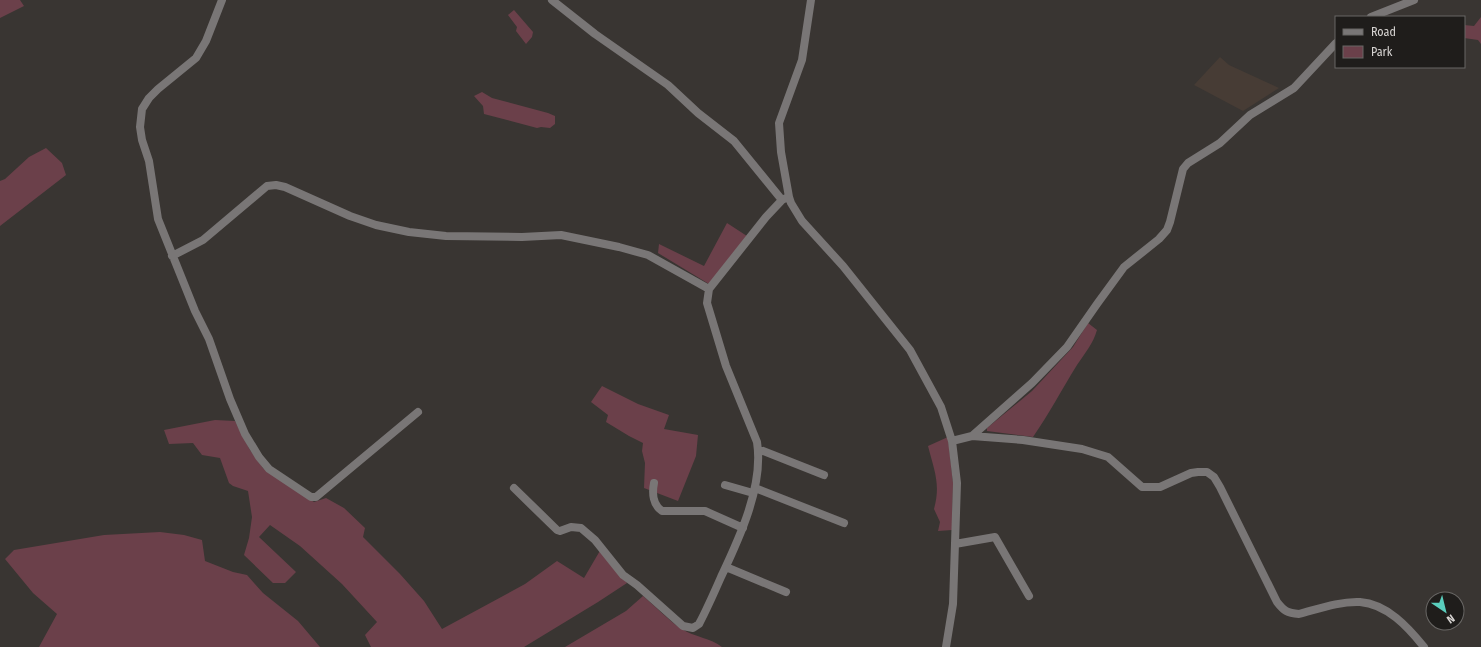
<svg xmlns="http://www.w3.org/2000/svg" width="1481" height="647" font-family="'Fira Sans Condensed',sans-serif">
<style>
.built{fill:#473c35}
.green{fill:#6b404a}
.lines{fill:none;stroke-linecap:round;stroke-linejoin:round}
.minor{stroke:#797676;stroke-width:8}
</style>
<rect width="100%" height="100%" fill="#393532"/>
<path class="built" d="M1220,57L1229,65L1279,88L1243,111L1194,85Z"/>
<path class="green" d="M0,0H20L24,6L0,18Z
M514,10L533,32L532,37L526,44L516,31L517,27L508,15Z
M1481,17V44L1478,40L1464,38V25L1474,26Z
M482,92L492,98L548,113L555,116V124L550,128L541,127L537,128L484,114L483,106L474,96Z
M46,148L62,163L66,175L0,226V181L5,179L29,157Z
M727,223L750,238L709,284L658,253L659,244L704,266Z
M1088,323L1097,330C1093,344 1085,353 1077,365C1062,389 1049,414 1033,437L987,431V428L1032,391L1073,347Z
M602,386L638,404L669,415L664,429L698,435L696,456L678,501L644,488L645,463L642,451L643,443L629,436L606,422L608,415L591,402Z
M215,420L235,421L250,450L263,468L314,502L326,498L344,508L365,528L363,537L400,574L424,601L442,629L525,584L557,561L584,578L601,549L627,583L598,602L524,647H371L365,635L377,622L342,584L300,546L270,525L259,537L296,572L285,583H273L244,555L249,538L252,517L248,491L233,486L229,483L220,458L202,455L193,443L169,444L164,430Z
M948,437L953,483L952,530L938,531L940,522L934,509C941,484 934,470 928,446Z
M160,532L184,535L202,540L205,561L233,572L247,575L263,593L298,621L320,647H39L57,614L33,593L5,559L14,550L104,535Z
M643,596C654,605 670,622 682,629C694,637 711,638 722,647H565L626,611Z"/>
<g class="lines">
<path class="minor" d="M222,0L206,41L196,58L158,89L149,98L142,109L140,127L142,140L149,161L158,219L195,311L209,339L230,399L245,434L259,457L269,469L311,497H316L418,412
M552,0L595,34L668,85L698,113L734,141L782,200
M811,0L802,60L779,123L781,152L789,197L791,203L802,221L843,266L910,350L941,407L952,441L957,483L953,604L946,647
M1371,17L1414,0
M172,256L203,240L267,186L276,185L285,187L350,216L376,225L409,232L446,236L522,237L561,235L619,247L648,255L709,289L707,303L726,366L757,442C764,486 739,539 721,577C714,593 707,609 699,624L693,628L683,626L637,585L623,575L595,540L581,528L571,527L560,531L557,530L514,488
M709,289L766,217L782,200L786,198
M972,436L1032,383L1067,347L1097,304L1124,267L1159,239L1167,230L1170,222L1183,169L1188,163L1220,143L1250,115L1294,88L1336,43
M952,441L972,436L1023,440L1082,449L1108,457L1142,487H1160L1191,473L1198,472H1207L1214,477L1220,487L1277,602C1284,611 1287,613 1299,614C1318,609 1340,601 1360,602C1387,604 1408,627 1424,647
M758,449L824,475
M654,483C652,493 653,505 662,511H705L743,528
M725,485L753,493
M755,488L844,523
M955,544L995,537L1029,596
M726,567L786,592"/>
</g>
<rect x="1335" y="16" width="130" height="52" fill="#1f1d1b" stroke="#696765"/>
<rect x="1343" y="29" width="20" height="6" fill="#797676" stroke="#696765"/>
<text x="1371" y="36" font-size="12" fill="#d8d5d3">Road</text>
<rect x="1343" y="46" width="20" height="12" fill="#6b404a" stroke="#696765"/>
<text x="1371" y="56" font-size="12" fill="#d8d5d3">Park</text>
<g transform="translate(1445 611) rotate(145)"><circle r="19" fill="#1f1d1b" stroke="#696765"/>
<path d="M0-3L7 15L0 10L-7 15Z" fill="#5acebd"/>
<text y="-6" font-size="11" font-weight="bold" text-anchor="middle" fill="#d8d5d3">N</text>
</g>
</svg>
